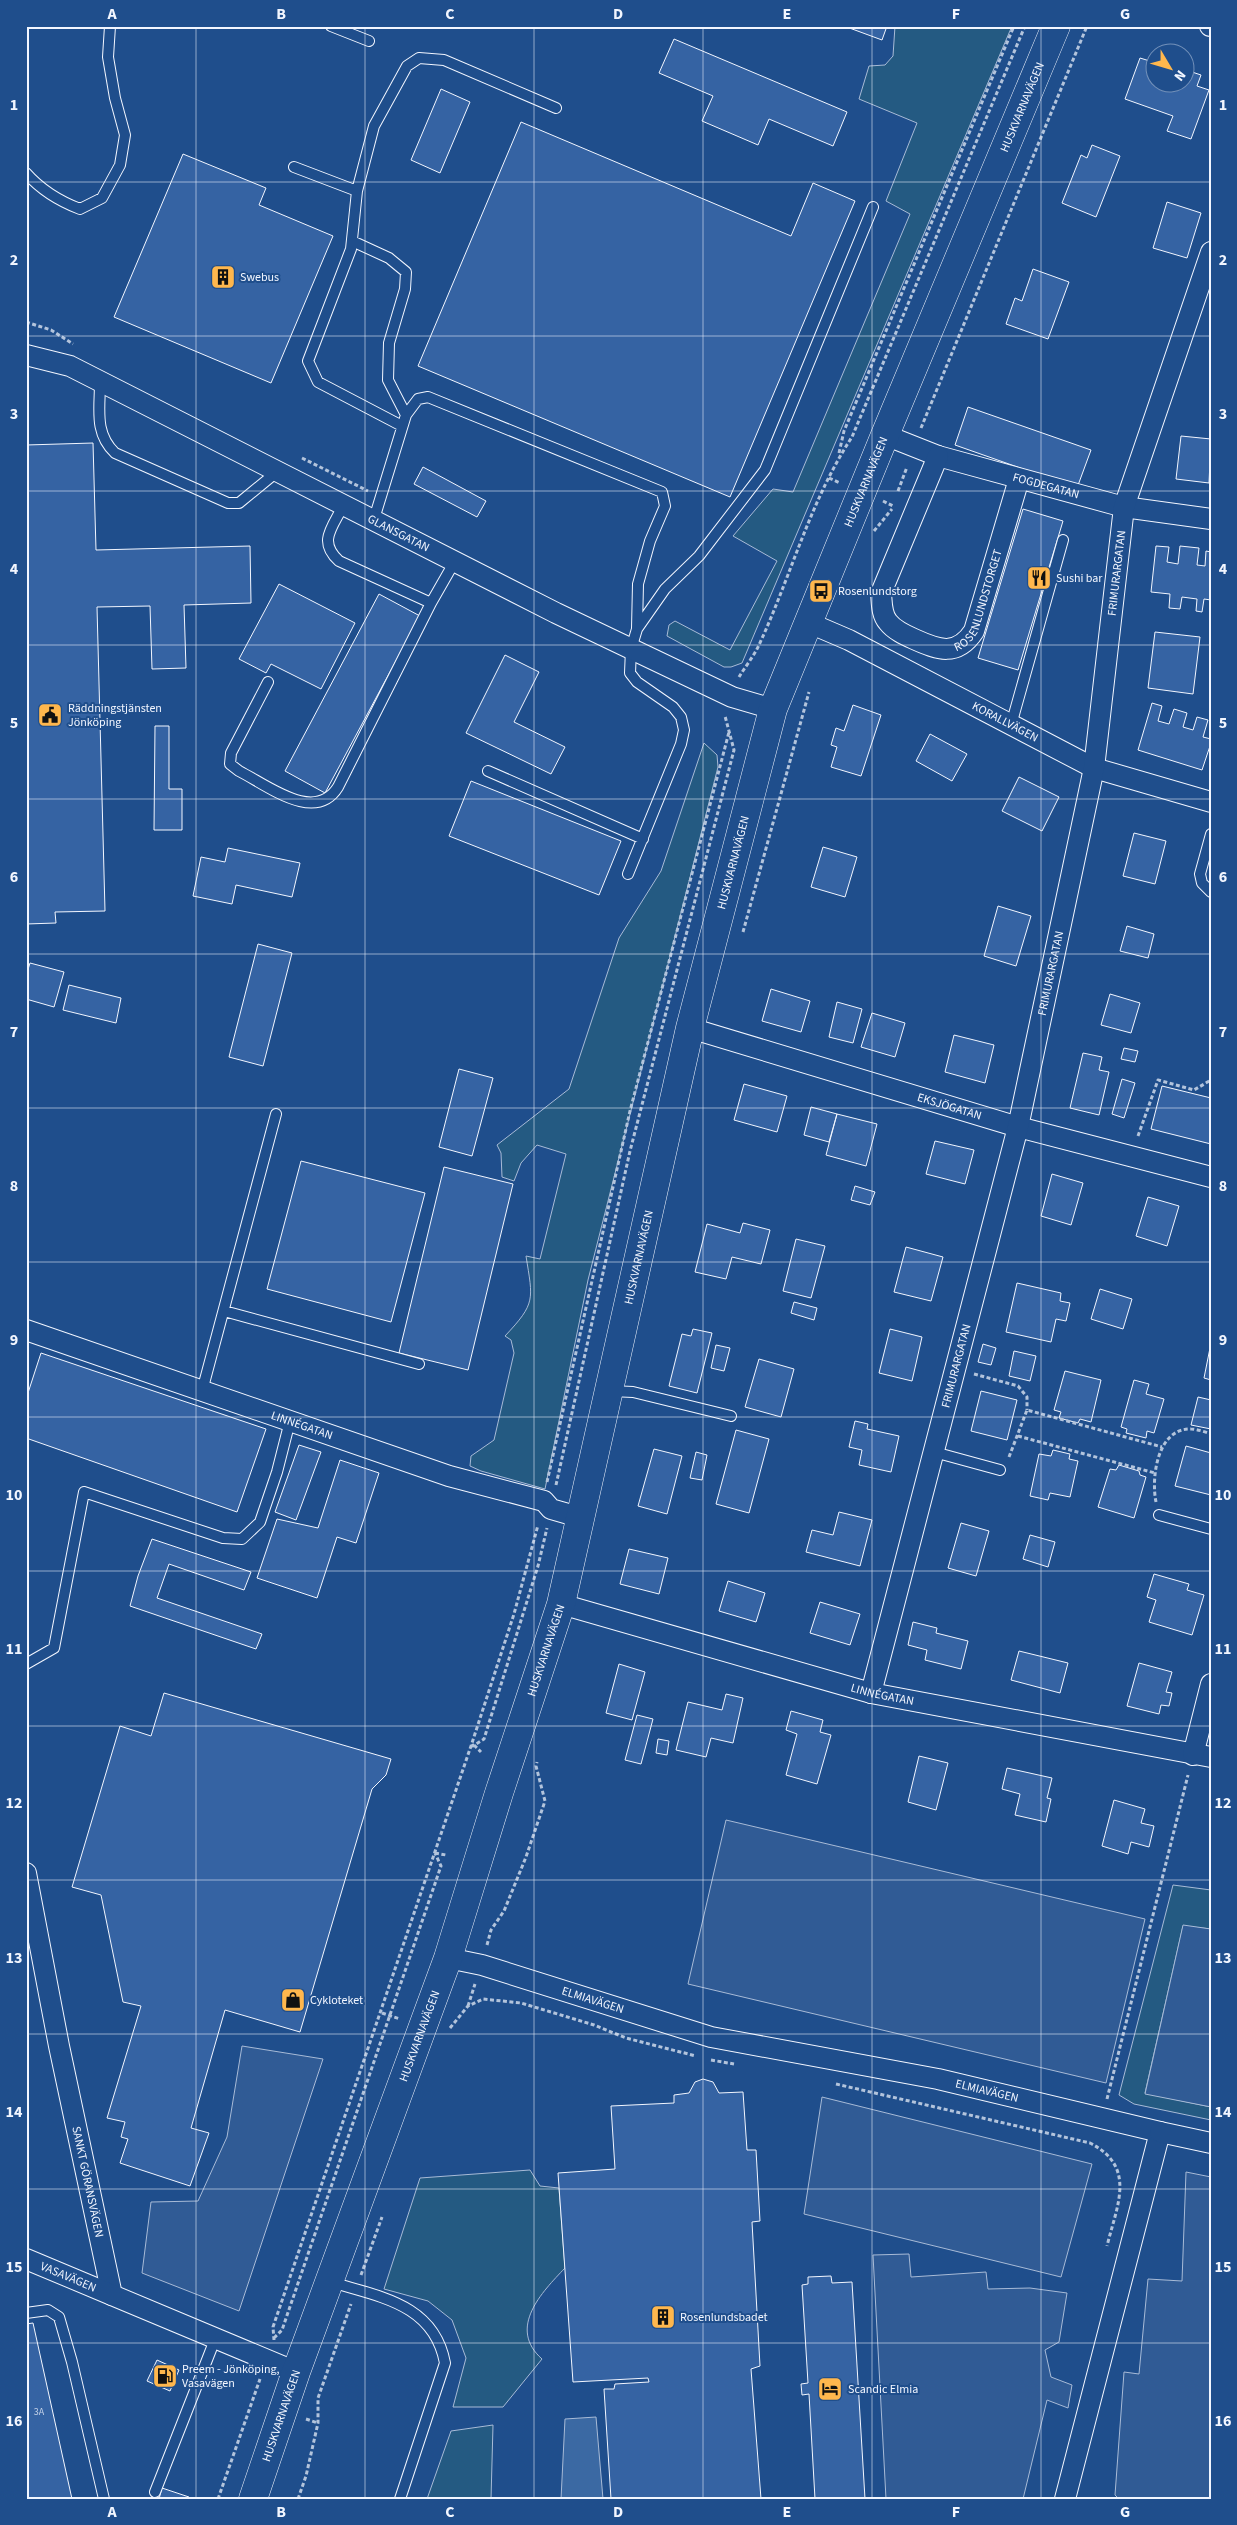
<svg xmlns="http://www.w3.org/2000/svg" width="1237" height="2525" font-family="'Source Sans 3',sans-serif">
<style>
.green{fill:#245a82;stroke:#a8bbd7}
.parking{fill:#305b95;stroke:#a8bbd7}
.water{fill:#3b69a3;stroke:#a8bbd7}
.building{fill:#3563a3;stroke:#f2f6ff}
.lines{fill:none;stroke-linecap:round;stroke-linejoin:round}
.lane-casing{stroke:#f2f6ff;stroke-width:12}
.street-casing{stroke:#f2f6ff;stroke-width:22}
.secondary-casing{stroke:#f2f6ff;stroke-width:29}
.path{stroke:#b3c4dc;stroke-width:3;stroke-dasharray:4 2.5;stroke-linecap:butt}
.lane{stroke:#1f4e8c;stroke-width:10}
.street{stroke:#1f4e8c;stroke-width:20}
.secondary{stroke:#1f4e8c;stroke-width:28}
.grid{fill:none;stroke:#f2f6ff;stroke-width:1;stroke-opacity:0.55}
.labels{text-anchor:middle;stroke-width:4;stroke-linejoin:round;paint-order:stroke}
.number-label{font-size:10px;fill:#c3d1e8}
.street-label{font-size:12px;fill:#f2f6ff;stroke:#1f4e8c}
.poi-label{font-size:12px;fill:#f2f6ff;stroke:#1f4e8c;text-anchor:start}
.neatline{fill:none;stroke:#f2f6ff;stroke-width:2}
.grid-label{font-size:16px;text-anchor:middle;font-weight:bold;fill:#f2f6ff}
</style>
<rect width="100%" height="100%" fill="#1f4e8c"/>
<path class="green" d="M895,26H1012L742,663L731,667H724L667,636L669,625L675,621L730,650L777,561L733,536L773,489L793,492L910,214L886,201L917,123L859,99L869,66L885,65L893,56Z
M704,743L717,755L718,767L588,1280L545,1489L481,1471L470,1466L471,1456L494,1440L514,1353L511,1340L505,1336C536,1303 533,1300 526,1256L540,1259L566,1154L537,1145L521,1163L514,1181L502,1177L501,1153L497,1145L569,1089L619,938L661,871Z
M1173,1885L1211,1890V1929L1183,1926L1145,2093L1211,2107V2120L1134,2104L1119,2095Z
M530,2170L540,2186L559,2188L565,2268C542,2292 507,2328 542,2359L503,2407H453L466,2358L452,2320L428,2301L384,2289L420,2178Z
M493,2425L491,2499H427L451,2431Z"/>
<path class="parking" d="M726,1820L1145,1919L1106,2083L688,1984Z
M1183,1925L1211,1929V2107L1145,2094Z
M242,2046L323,2059L239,2311L142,2273L151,2202L198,2201L227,2137Z
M822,2097L1092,2164L1061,2277L804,2214Z
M1186,2172L1211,2177V2499H1119L1115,2495L1124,2372L1139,2374L1148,2279L1182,2281Z
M909,2254L911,2277L986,2272L988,2289L1030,2288L1067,2293L1059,2342L1045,2350L1051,2377L1072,2385L1068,2408L1047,2400L1023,2499H886L873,2255Z"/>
<path class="water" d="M596,2417L603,2499H561L565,2419Z"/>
<path class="building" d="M844,26H887L882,40Z
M674,39L847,112L833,146L769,119L758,145L702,121L713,96L659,73Z
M1140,58L1153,62L1154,59V82H1184V78L1189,79L1192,72L1201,75L1197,86L1209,90L1191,139L1167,131L1173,116L1125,99Z
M441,89L470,102L440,173L411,160Z
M521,122L791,236L813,183L855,201L730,497L418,366Z
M1092,145L1120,156L1096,217L1062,203L1081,155L1087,158Z
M183,154L266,188L259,205L333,236L271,383L114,317Z
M1167,202L1201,213L1187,258L1153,248Z
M1033,269L1069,282L1048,339L1006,324L1015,298L1022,301Z
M968,407L1091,450L1077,488L955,445Z
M1181,436L1211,439L1209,483L1176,479Z
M93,443L96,550L250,546L251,603L184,605L186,668L152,669L150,606L97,607L105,911L55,912L56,923L26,924V445Z
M423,467L486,501L477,517L414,484Z
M1023,509L1063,521L1018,670L978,658Z
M1156,546L1169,547L1167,562L1178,564L1180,546L1199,548L1197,565L1205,566L1206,551L1211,552V600L1204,599L1202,612L1196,611L1197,599L1182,597L1180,609L1169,608L1170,594L1151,592Z
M279,584L355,623L321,689L271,664L266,673L239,659Z
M379,594L420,616L325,793L285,771Z
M1155,632L1200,637L1193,694L1148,688Z
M505,655L539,672L514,722L565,747L551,774L466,733Z
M1152,703L1162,706L1158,721L1169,724L1174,709L1187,713L1183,727L1193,730L1197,717L1208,720L1203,737L1211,739V743L1202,770L1138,750Z
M853,705L881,715L861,776L831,767L837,747L831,745L836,728L844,731Z
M155,726H169V789H182V830H154Z
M930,734L967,754L952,781L916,761Z
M1019,777L1059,797L1042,831L1002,811Z
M471,781L621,841L599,895L449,836Z
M1134,833L1166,841L1155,884L1123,876Z
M823,847L857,857L845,897L811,887Z
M228,848L300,863L292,897L236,885L232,904L193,896L201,857L225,862Z
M998,906L1031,916L1016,966L984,956Z
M1127,926L1154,934L1148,958L1120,951Z
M258,944L292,953L263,1066L229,1057Z
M30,963L64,972L54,1007L26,999V976Z
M69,985L121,998L116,1023L63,1010Z
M771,989L810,1001L801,1032L762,1021Z
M1110,994L1140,1003L1131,1033L1101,1025Z
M837,1002L862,1009L853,1043L829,1037Z
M872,1013L905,1023L895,1057L861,1047Z
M954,1035L994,1045L985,1083L945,1072Z
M1124,1048L1138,1051L1135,1062L1121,1059Z
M1083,1053L1102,1057L1099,1070L1109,1072L1099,1115L1070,1108Z
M459,1069L493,1078L472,1156L439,1147Z
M1122,1079L1135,1083L1124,1118L1112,1114Z
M744,1084L787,1096L777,1132L734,1120Z
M1162,1086L1211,1098V1144L1151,1129Z
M811,1107L837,1114L829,1142L804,1135Z
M837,1114L877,1124L866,1166L826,1155Z
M935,1141L974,1150L965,1184L926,1174Z
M301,1161L425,1193L391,1322L267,1289Z
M444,1167L513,1184L468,1370L399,1353Z
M1052,1174L1083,1183L1071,1225L1041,1216Z
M855,1186L875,1192L870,1205L851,1200Z
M1148,1197L1179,1206L1167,1246L1136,1236Z
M743,1223L770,1230L761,1264L732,1257L726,1279L695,1272L707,1224L740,1233Z
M796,1239L825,1246L811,1298L783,1291Z
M906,1247L943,1257L931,1301L894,1292Z
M1017,1283L1061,1293L1060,1301L1070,1303L1066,1321L1056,1319L1051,1342L1006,1332Z
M1100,1289L1132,1299L1123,1329L1091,1319Z
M794,1302L817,1308L814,1320L791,1313Z
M693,1329L712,1333L697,1393L669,1386L682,1334L691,1336Z
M890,1329L922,1337L912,1381L879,1373Z
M1211,1343V1380L1204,1378Z
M983,1344L996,1348L991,1365L978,1362Z
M716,1345L730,1348L724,1371L711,1368Z
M1014,1351L1036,1356L1030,1381L1009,1376Z
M41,1353L266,1429L237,1512L26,1438V1399Z
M759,1359L794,1369L781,1417L745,1407Z
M1065,1371L1101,1380L1091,1422L1080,1419L1078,1423L1059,1418L1061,1412L1054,1410Z
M1134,1380L1149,1384L1146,1394L1164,1399L1154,1433L1147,1431L1146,1438L1126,1433L1127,1429L1121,1427Z
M981,1391L1017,1400L1007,1440L971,1431Z
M1198,1397L1211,1400V1429L1191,1425Z
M855,1421L868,1424L867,1429L899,1436L891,1472L859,1465L862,1450L849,1447Z
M736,1430L769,1439L749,1513L716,1504Z
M299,1445L321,1452L296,1520L275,1512Z
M1186,1446L1211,1453V1495L1175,1486Z
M654,1449L682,1456L667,1514L638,1506Z
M1053,1450L1070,1454L1069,1459L1078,1461L1070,1497L1050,1493L1048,1500L1030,1496L1039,1454L1051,1456Z
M696,1452L707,1455L702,1480L690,1478Z
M340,1460L379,1473L356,1543L337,1537L317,1598L257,1578L277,1519L318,1528Z
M1119,1465L1139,1471L1140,1475L1146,1477L1134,1518L1098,1507L1110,1469L1116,1470Z
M839,1512L872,1520L860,1566L806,1552L812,1530L833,1535Z
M961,1523L989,1531L976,1576L948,1568Z
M1030,1535L1055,1542L1048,1567L1023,1559Z
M152,1539L251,1572L244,1590L169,1564L157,1598L262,1634L256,1649L130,1606L138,1576Z
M629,1549L668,1558L659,1594L620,1584Z
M1154,1574L1189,1584L1187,1590L1204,1595L1192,1635L1149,1622L1156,1600L1147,1597Z
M728,1581L765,1593L756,1622L719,1611Z
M820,1602L860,1614L850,1645L810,1633Z
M913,1622L937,1628L936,1633L968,1641L961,1669L925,1660L927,1650L908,1645Z
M1019,1651L1068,1663L1060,1693L1011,1680Z
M1139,1663L1172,1672L1166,1692L1172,1693L1169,1706L1161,1705L1159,1714L1127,1706Z
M619,1664L645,1672L632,1720L606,1713Z
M164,1693L391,1759L386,1775L372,1789L300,2032L225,2010L191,2128L209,2133L190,2186L120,2163L128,2139L121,2137L125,2122L107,2118L141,2006L123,2002L101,1895L72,1887L120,1726L151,1736Z
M726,1694L743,1698L733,1743L711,1738L706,1757L676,1750L688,1702L722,1710Z
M791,1711L823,1720L820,1732L831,1735L817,1784L786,1775L797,1734L786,1730Z
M637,1715L653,1719L641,1764L625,1760Z
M658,1739L669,1741L667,1755L656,1753Z
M919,1756L948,1763L936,1810L908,1802Z
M1007,1768L1052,1778L1047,1798L1051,1799L1046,1822L1015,1815L1020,1794L1002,1789Z
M1114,1800L1145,1809L1141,1823L1154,1826L1149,1847L1131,1842L1128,1854L1102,1846Z
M703,2079L713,2082L719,2093L743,2092L747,2150H756L760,2221L752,2222L760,2366L751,2369L761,2499H611L604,2389H614L615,2384L649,2382L648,2378L573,2382L558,2173L615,2169L611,2106L674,2103V2095L689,2093L695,2082Z
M831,2276L832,2283L852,2282L865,2499H815L809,2394L802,2395L801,2384L808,2383L802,2285L808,2284V2277Z
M33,2323L72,2499H26V2324Z
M157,2360L179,2370L170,2391L147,2381Z
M162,2488L189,2497L188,2499H159Z"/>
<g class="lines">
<defs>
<path id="lane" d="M331,26L369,41
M294,167L357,191
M26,173C41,190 59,201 80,209L102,198L120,165L125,135L115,98L108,57L110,26
M352,241L389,258L406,272L405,289L389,343L388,380L406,415
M100,382C100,409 94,433 115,453L228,503H239L278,471
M402,426L318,382L308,361L351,249L357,191L374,126L407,66L419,58L444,60L556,108
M344,504C333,527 317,541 339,561L431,603
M374,519L406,415L418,399L428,397L662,492L665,506L650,541L638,584L637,628
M268,682L231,753L230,764L239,771C267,785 315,824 338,787L431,603L455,561
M1011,725L1063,540
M488,771L643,839
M1211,834L1200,874L1202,883L1211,892
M628,874L681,744L684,730L681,717L673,707L637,682L630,673L631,649L637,629L665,589L699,556L765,470L873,207
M224,1311L419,1364
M202,1391L276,1114
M611,1391L633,1392L731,1416
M934,1452L1000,1470
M1159,1515L1211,1529
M26,1664L54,1648L84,1492L223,1538L242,1539L260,1522L277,1472L290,1421
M331,2282C380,2297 434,2304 445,2363L400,2499
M26,2313L48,2310L59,2317L72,2362L104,2499
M155,2492L216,2337"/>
<g id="street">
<path d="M1210,26H1211"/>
<path id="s1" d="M26,355L70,366L556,613L732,697L773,709"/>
<path id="s2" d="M885,435L938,456L1124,507L1211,519"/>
<path id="s3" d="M938,456L881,593C882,602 881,614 888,622C894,630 905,635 914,639C938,650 957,657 974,631L1019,479"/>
<path id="s4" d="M807,622L849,640L1094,768L1211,802"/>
<path id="s5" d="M690,1028L1018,1127L1211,1177"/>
<path id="s6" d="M26,1330L449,1476L544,1501L551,1509L579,1517"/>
<path id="s7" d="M561,1604L871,1693L1211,1757"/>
<path id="s8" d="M871,1693L1018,1127L1094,768L1124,507L1211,252"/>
<path d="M1193,1755L1211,1684"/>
<path id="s9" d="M26,1873L59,2046L112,2295L296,2372"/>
<path id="s10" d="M448,1958L482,1965L711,2037L938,2079L1160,2132L1065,2499"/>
<path d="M1160,2132L1211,2143"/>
<path id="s11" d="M26,2259L112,2295"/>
</g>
<g id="secondary">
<path id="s12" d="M253,2499L296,2372L448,1958L499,1793L561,1604L690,1028L773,709L885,435L1056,26"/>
</g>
</defs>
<use href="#lane" class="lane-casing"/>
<use href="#street" class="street-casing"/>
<use href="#secondary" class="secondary-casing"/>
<path class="path" d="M26,322L51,330L73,344
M921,428L1087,26
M839,453L844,431L1014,26
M302,458L368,491
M829,478L840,483
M898,491L907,467
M883,501L893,506
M874,531L892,509
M739,677C745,667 754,656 759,645C791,576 810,501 852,437L1025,26
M743,932L809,692
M1138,1136L1158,1080L1194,1090L1211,1080
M974,1374L1018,1386L1027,1397V1410
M1018,1436L1155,1473
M1009,1457L1027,1410L1162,1447
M547,1482L630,1111L729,732
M556,1485L630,1151L734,750L725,716
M1156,1502C1151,1478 1157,1428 1191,1429C1197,1429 1205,1432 1211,1434
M472,1744L473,1746L484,1739L538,1566L547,1528
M474,1745L481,1752
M435,1853L446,1855
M487,1945L491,1930L504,1911L526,1857L545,1801L536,1766L537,1762
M468,2006L475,1984
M382,2013L400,2019
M450,2028L468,2006L483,1999L521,2003L594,2025L626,2038L696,2056
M711,2060L734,2064
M836,2084L1090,2143C1137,2167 1117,2205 1107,2246
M1107,2099L1188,1775
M361,2275L382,2217
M274,2338L282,2330L441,1866L435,1853
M274,2340L273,2327L472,1743L514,1614L538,1525
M306,2419L318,2423
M218,2499L260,2379
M298,2499L306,2476L318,2423V2398L351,2304"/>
<use href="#lane" class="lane"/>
<use href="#street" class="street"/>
<use href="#secondary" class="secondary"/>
</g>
<path class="grid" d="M196,26V2499M365,26V2499M534,26V2499M703,26V2499M872,26V2499M1041,26V2499M26,182H1211M26,336H1211M26,491H1211M26,645H1211M26,799H1211M26,954H1211M26,1108H1211M26,1262H1211M26,1417H1211M26,1571H1211M26,1726H1211M26,1880H1211M26,2034H1211M26,2189H1211M26,2343H1211"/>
<defs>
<symbol id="building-square" viewBox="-11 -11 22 22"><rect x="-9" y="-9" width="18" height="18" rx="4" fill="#ffb74d" stroke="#1f4e8c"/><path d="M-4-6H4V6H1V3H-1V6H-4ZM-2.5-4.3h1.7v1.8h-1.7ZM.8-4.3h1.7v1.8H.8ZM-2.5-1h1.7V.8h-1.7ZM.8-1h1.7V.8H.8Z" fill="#111"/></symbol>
<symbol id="restaurant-square" viewBox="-11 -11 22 22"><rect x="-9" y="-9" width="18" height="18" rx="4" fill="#ffb74d" stroke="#1f4e8c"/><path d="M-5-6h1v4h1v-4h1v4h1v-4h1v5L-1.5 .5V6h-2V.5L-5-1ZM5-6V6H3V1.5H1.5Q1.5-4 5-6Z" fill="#111"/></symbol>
<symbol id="bus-square" viewBox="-11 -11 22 22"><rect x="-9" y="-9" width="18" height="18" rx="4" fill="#ffb74d" stroke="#1f4e8c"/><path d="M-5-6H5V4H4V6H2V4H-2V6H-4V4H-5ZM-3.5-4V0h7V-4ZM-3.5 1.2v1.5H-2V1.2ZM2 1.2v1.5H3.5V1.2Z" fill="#111"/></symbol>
<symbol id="civic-square" viewBox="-11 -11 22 22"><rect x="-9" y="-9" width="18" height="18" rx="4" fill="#ffb74d" stroke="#1f4e8c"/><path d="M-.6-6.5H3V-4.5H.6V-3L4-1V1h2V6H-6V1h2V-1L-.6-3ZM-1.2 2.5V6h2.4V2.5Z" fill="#111"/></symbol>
<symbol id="shop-square" viewBox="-11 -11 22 22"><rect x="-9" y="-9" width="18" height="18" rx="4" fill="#ffb74d" stroke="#1f4e8c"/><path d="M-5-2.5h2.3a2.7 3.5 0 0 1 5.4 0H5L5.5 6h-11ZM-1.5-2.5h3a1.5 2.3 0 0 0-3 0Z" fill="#111"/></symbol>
<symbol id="fuel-square" viewBox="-11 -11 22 22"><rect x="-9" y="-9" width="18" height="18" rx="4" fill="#ffb74d" stroke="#1f4e8c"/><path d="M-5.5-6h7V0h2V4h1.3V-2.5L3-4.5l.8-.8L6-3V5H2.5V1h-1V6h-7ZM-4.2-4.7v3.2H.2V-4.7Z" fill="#111"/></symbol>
<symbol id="hotel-square" viewBox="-11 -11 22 22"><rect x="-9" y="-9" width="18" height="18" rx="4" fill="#ffb74d" stroke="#1f4e8c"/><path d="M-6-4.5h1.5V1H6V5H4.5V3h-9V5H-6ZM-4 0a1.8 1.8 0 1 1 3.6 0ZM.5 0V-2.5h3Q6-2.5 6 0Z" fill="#111"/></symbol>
</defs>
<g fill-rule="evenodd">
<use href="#building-square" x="209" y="263" width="28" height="28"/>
<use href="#restaurant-square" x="1025" y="564" width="28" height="28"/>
<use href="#bus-square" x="807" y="577" width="28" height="28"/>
<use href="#civic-square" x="36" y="701" width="28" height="28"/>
<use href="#shop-square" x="279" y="1986" width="28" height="28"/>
<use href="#building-square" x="649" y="2303" width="28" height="28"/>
<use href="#fuel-square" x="151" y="2362" width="28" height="28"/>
<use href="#hotel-square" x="816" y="2375" width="28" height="28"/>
</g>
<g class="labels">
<g class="number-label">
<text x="39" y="2415">3A</text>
</g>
<g class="street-label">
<text dy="4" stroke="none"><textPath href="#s12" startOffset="2518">HUSKVARNAVÄGEN</textPath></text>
<text dy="4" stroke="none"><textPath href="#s12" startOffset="2112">HUSKVARNAVÄGEN</textPath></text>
<text dy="4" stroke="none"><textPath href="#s2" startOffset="169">FOGDEGATAN</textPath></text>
<text dy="4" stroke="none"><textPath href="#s1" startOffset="414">GLANSGATAN</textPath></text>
<text dy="4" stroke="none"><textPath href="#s8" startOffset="1148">FRIMURARGATAN</textPath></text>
<text dy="4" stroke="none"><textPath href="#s3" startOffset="308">ROSENLUNDSTORGET</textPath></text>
<text dy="4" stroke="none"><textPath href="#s4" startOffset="222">KORALLVÄGEN</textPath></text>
<text dy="4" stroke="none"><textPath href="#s12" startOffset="1708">HUSKVARNAVÄGEN</textPath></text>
<text dy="4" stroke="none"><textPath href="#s8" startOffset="742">FRIMURARGATAN</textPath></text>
<text dy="4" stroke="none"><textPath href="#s5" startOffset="271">EKSJÖGATAN</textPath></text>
<text dy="4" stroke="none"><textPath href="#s12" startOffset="1302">HUSKVARNAVÄGEN</textPath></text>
<text dy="4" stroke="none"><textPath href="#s8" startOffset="338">FRIMURARGATAN</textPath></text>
<text dy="4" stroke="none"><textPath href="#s6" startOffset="292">LINNÉGATAN</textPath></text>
<text dy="4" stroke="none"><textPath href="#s12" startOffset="898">HUSKVARNAVÄGEN</textPath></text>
<text dy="4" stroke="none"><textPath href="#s7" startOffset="334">LINNÉGATAN</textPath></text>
<text dy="4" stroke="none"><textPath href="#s10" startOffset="151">ELMIAVÄGEN</textPath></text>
<text dy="4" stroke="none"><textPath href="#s12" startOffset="492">HUSKVARNAVÄGEN</textPath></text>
<text dy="4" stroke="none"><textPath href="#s10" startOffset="556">ELMIAVÄGEN</textPath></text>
<text dy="4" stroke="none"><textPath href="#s9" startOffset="315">SANKT GÖRANSVÄGEN</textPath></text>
<text dy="4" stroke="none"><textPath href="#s11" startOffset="46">VASAVÄGEN</textPath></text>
<text dy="4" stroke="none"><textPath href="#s12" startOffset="88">HUSKVARNAVÄGEN</textPath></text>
</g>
<g class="poi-label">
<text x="240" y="281">Swebus</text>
<text x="1056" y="582">Sushi bar</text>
<text x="838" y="595">Rosenlundstorg</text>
<text x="68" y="712">Räddningstjänsten<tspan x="68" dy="14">Jönköping</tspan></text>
<text x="310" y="2004">Cykloteket</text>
<text x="680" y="2321">Rosenlundsbadet</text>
<text x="182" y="2373">Preem - Jönköping,<tspan x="182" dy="14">Vasavägen</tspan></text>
<text x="848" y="2393">Scandic Elmia</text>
</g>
</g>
<rect width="1237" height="2525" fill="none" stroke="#1f4e8c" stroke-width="55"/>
<g transform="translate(1170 68) rotate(128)"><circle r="24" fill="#1f4e8c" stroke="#7391ba"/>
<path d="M0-4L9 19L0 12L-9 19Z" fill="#ffb74d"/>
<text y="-8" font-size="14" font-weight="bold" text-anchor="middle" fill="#f2f6ff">N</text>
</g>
<rect x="28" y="28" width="1182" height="2470" class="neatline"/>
<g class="grid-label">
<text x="112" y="19">A</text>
<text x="281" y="19">B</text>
<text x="450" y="19">C</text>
<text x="618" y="19">D</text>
<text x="787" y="19">E</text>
<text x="956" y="19">F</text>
<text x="1125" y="19">G</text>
<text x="14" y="110">1</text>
<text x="1223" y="110">1</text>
<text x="14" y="265">2</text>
<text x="1223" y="265">2</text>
<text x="14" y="419">3</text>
<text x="1223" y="419">3</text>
<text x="14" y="574">4</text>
<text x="1223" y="574">4</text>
<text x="14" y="728">5</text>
<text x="1223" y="728">5</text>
<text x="14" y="882">6</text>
<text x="1223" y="882">6</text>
<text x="14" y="1037">7</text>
<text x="1223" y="1037">7</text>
<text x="14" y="1191">8</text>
<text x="1223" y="1191">8</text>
<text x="14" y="1345">9</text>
<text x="1223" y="1345">9</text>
<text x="14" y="1500">10</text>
<text x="1223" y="1500">10</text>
<text x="14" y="1654">11</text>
<text x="1223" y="1654">11</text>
<text x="14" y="1808">12</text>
<text x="1223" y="1808">12</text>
<text x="14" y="1963">13</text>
<text x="1223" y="1963">13</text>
<text x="14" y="2117">14</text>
<text x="1223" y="2117">14</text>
<text x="14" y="2272">15</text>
<text x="1223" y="2272">15</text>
<text x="14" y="2426">16</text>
<text x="1223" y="2426">16</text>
<text x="112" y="2517">A</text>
<text x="281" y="2517">B</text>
<text x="450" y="2517">C</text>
<text x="618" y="2517">D</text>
<text x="787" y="2517">E</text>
<text x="956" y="2517">F</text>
<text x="1125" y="2517">G</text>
</g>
</svg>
